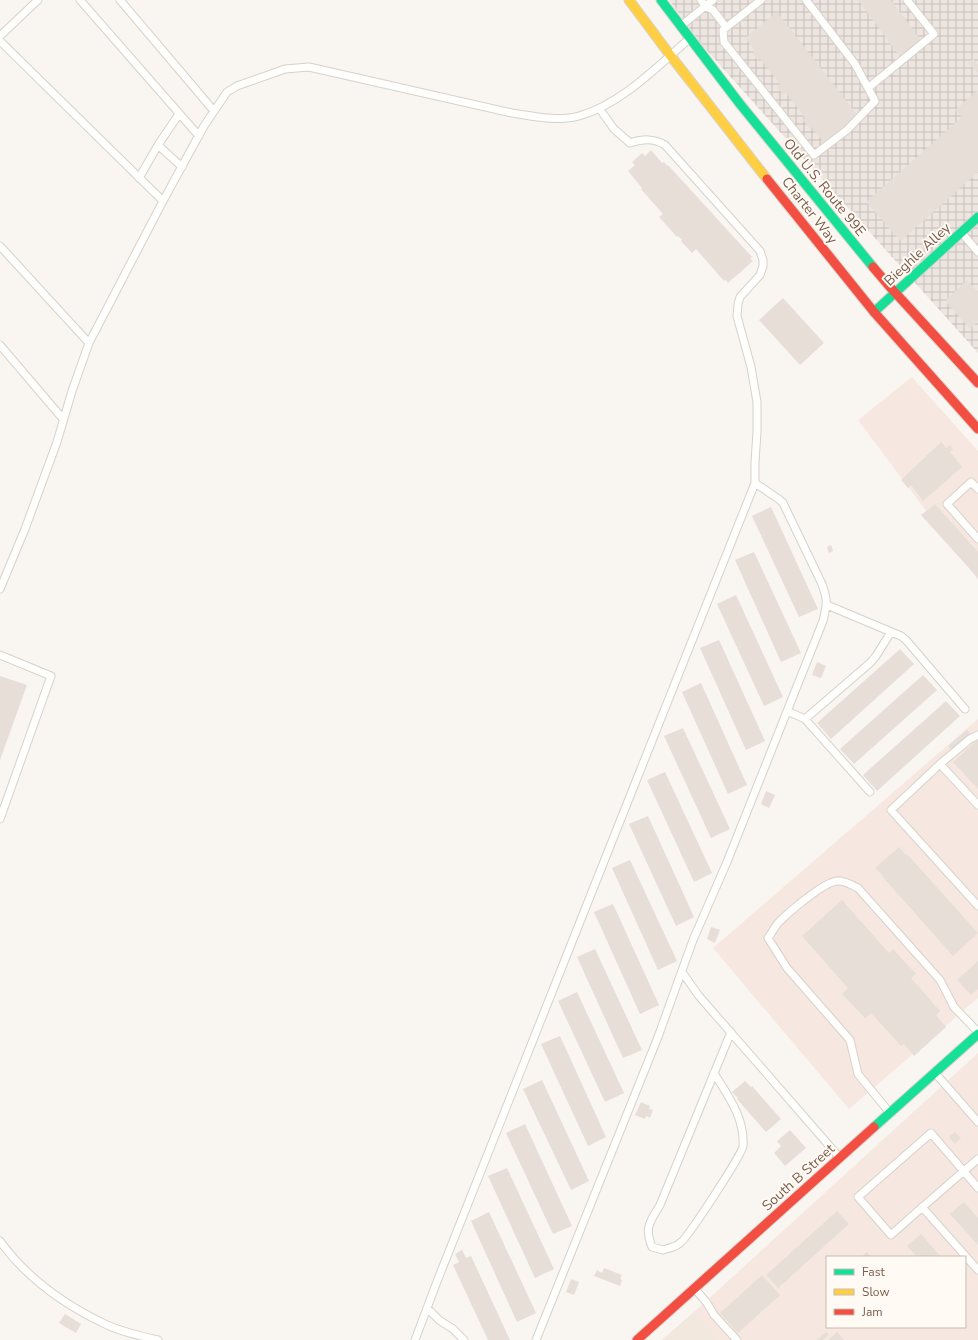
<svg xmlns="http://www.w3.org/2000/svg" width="978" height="1340" font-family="'Nunito Sans',sans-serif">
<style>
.residential{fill:#f2e8de}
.commercial{fill:#f6e8e1;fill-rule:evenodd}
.industrial{fill:url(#industrial-grid)}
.building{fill:#e6ded7}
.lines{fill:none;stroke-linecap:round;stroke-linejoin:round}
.lane-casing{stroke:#d7d1cb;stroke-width:9}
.fast-casing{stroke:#d9d2cb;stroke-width:11}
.slow-casing{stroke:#d9d2cb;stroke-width:11}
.jam-casing{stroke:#d9d2cb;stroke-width:11}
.lane{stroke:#fefefd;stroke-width:7}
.fast{stroke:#16e098;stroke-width:9}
.slow{stroke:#ffcf43;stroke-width:9}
.jam{stroke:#f24e42;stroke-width:9}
.labels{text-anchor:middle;stroke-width:4;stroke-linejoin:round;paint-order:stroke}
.street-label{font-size:14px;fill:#7a5c4d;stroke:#fffaf3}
</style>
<defs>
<pattern id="industrial-grid" width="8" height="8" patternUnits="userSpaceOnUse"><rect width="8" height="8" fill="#ede5e0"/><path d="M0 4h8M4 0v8" fill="none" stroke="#c5bdb8"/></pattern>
</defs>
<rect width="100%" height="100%" fill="#f9f5f0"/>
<path class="residential" d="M695,1311L721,1340H662Z"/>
<path class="commercial" d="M912,377L978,451V580L858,420Z
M978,719V998L849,1109L713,948Z
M978,1053V1340H720L694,1312ZM827,1257H965V1327H827Z"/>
<path class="industrial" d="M669,0H978V353L702,45Z"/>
<path class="building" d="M858,0H891L922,42L901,58Z
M777,12L859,117L825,144L811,127L809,128L803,120L805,118L786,93L783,95L777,87L780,84L760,59L758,61L752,53L755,51L745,38Z
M973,59L978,64V73L968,63Z
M978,90V172L901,241L866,202L962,117L955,110Z
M651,150L662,163L664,162L667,166L668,165L752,257L750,259L753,261L728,283L726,280L724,281L696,249L692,253L681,241L682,240L678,236L677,237L659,217L663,214L641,189L642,188L628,171L635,165L632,162L642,153L645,156Z
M967,280L978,292V321L970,329L945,301Z
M783,298L824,343L800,365L759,320Z
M941,442L946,448L950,445L953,450L950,452L962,467L923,501L911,485L908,488L901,480Z
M935,504L978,552V578L921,515Z
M771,507L818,609L799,617L752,516Z
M831,545L833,551L829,553L827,547Z
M754,552L801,653L781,662L735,560Z
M736,595L783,697L764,706L717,604Z
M719,640L765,741L746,750L700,648Z
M900,649L914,664L831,739L817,723Z
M817,662L826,666L821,678L812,675Z
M923,675L937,690L854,764L840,749Z
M0,676L27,685L0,760Z
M701,683L747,785L728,794L682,692Z
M946,701L960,716L877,791L863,775Z
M683,728L730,829L711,838L664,736Z
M967,730L972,735L953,752L948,746Z
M977,740L978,741V789L953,762Z
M665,772L712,873L694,882L647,780Z
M766,791L775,795L769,808L761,804Z
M648,816L694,917L676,926L629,824Z
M899,847L906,855L907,854L978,933L953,956L882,876H883L875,868Z
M630,860L677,961L658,970L612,868Z
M842,900L889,953L893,949L916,974L911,978L940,1011L936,1015L946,1027L914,1056L904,1044L901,1046L871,1013L865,1018L842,994L848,988L802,936Z
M613,904L659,1005L640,1014L594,912Z
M711,927L720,930L715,943L707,939Z
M595,949L642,1050L623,1058L577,957Z
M978,961V989L971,995L957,980Z
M577,992L624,1093L605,1102L558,1001Z
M560,1036L606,1137L588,1146L541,1044Z
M542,1080L589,1181L571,1190L523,1089Z
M745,1081L751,1087L752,1086L781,1119L766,1132L737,1099L738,1098L732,1092Z
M641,1102L650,1106L649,1109L653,1110L650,1118L646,1116L645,1119L635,1115Z
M525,1124L572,1226L553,1234L506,1133Z
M790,1130L806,1148L785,1166L774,1153L781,1146L777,1141Z
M955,1132L961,1138L955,1144L949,1137Z
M507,1168L554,1269L535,1278L488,1176Z
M964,1202L978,1218V1245L950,1214Z
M837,1211L849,1224L778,1288L766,1275Z
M489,1212L536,1313L517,1322L471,1221Z
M921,1234L941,1257H917L907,1246Z
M462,1250L466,1258L471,1256L510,1340H488L453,1265L459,1262L455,1254Z
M867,1252L871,1257H861Z
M604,1268L622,1275L620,1279L622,1280L620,1286L594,1276L597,1270L602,1273Z
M762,1275L780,1295L738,1333L720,1313Z
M571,1279L579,1282L574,1295L566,1292Z
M65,1314L81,1324L76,1333L59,1323Z
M826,1332L829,1335L823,1340H817Z
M837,1332L844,1340H828Z"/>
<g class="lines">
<defs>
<path id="lane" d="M80,0L199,136
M120,0L214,111
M701,0L705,6L713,10L726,27
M761,0L723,30L724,42L814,155L847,130L875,101L855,64L806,0
M682,25L713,0
M0,36L38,0
M0,41L163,201
M868,88L934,34L907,0
M158,145L182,167
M139,178L158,145L179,114
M961,232L978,252
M0,246L89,343
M0,345L63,419
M978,489L971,482L947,504L978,539
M0,589L25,529L57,442L72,391L89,343L163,201L204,126L227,92L237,86L285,69L309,67L512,113C533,116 558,122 579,116C621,104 657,67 689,39
M827,605L901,636L906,640L965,709
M0,655L51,676L0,819
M787,711L805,719L870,792
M805,719L870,663L876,656L891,632
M978,735L970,739L940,764L891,810L978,906
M940,764L978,805
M682,972L699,996L840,1158
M714,1073C728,1096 745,1118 743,1146C743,1153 687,1239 680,1243C676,1247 669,1248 663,1250L652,1247C644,1227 650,1222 660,1205L731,1032
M935,1073L978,1122
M890,1113L858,1074L850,1040L787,968L768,938C772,933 775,926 779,922C789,912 824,882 837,881C845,880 851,885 858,888L940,980L954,1007L978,1032
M978,1159C949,1184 920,1209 891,1235L858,1197L931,1133L978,1188
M922,1207L978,1270
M0,1241C26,1277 65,1305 105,1324C122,1332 140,1336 158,1340
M695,1289L707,1303L714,1315L737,1340
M427,1308L439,1320L453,1329L464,1340
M415,1340L438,1279L636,781L755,483
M536,1340L658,1037L693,940L727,862L823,621C827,604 828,601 822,584L783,503L780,500L755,483V462L757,432V402L751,367L737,316L738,304L740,297L760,275L763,266V260L760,251L665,145C653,138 643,139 630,143L614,129L599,108"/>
<path id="fast" d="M661,0L740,104L873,267
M874,312L978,217
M874,1127L978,1034"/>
<path id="slow" d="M629,0L670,55L767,179"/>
<path id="jam" d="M767,179L874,312L978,429
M873,267L890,287L978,383
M637,1340L874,1127"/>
</defs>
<use href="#lane" class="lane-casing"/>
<use href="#fast" class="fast-casing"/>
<use href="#slow" class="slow-casing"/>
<use href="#jam" class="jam-casing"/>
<use href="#lane" class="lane"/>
<use href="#fast" class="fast"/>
<use href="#slow" class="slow"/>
<use href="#jam" class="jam"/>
</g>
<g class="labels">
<g class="street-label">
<text transform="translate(825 187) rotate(51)" y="5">Old U.S. Route 99E</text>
<text transform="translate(810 210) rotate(52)" y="5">Charter Way</text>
<text transform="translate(917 254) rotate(-43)" y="5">Bieghle Alley</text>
<text transform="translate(798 1177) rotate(-42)" y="5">South B Street</text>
</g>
</g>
<rect x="826" y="1256" width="140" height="72" fill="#fffaf3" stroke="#cabbb1"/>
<rect x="834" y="1269" width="20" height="6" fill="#16e098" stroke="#cabbb1"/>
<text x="862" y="1276" font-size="12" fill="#7a5c4d">Fast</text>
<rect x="834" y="1289" width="20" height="6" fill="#ffcf43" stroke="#cabbb1"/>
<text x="862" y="1296" font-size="12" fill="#7a5c4d">Slow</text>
<rect x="834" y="1309" width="20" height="6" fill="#f24e42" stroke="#cabbb1"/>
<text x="862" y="1316" font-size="12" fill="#7a5c4d">Jam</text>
</svg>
